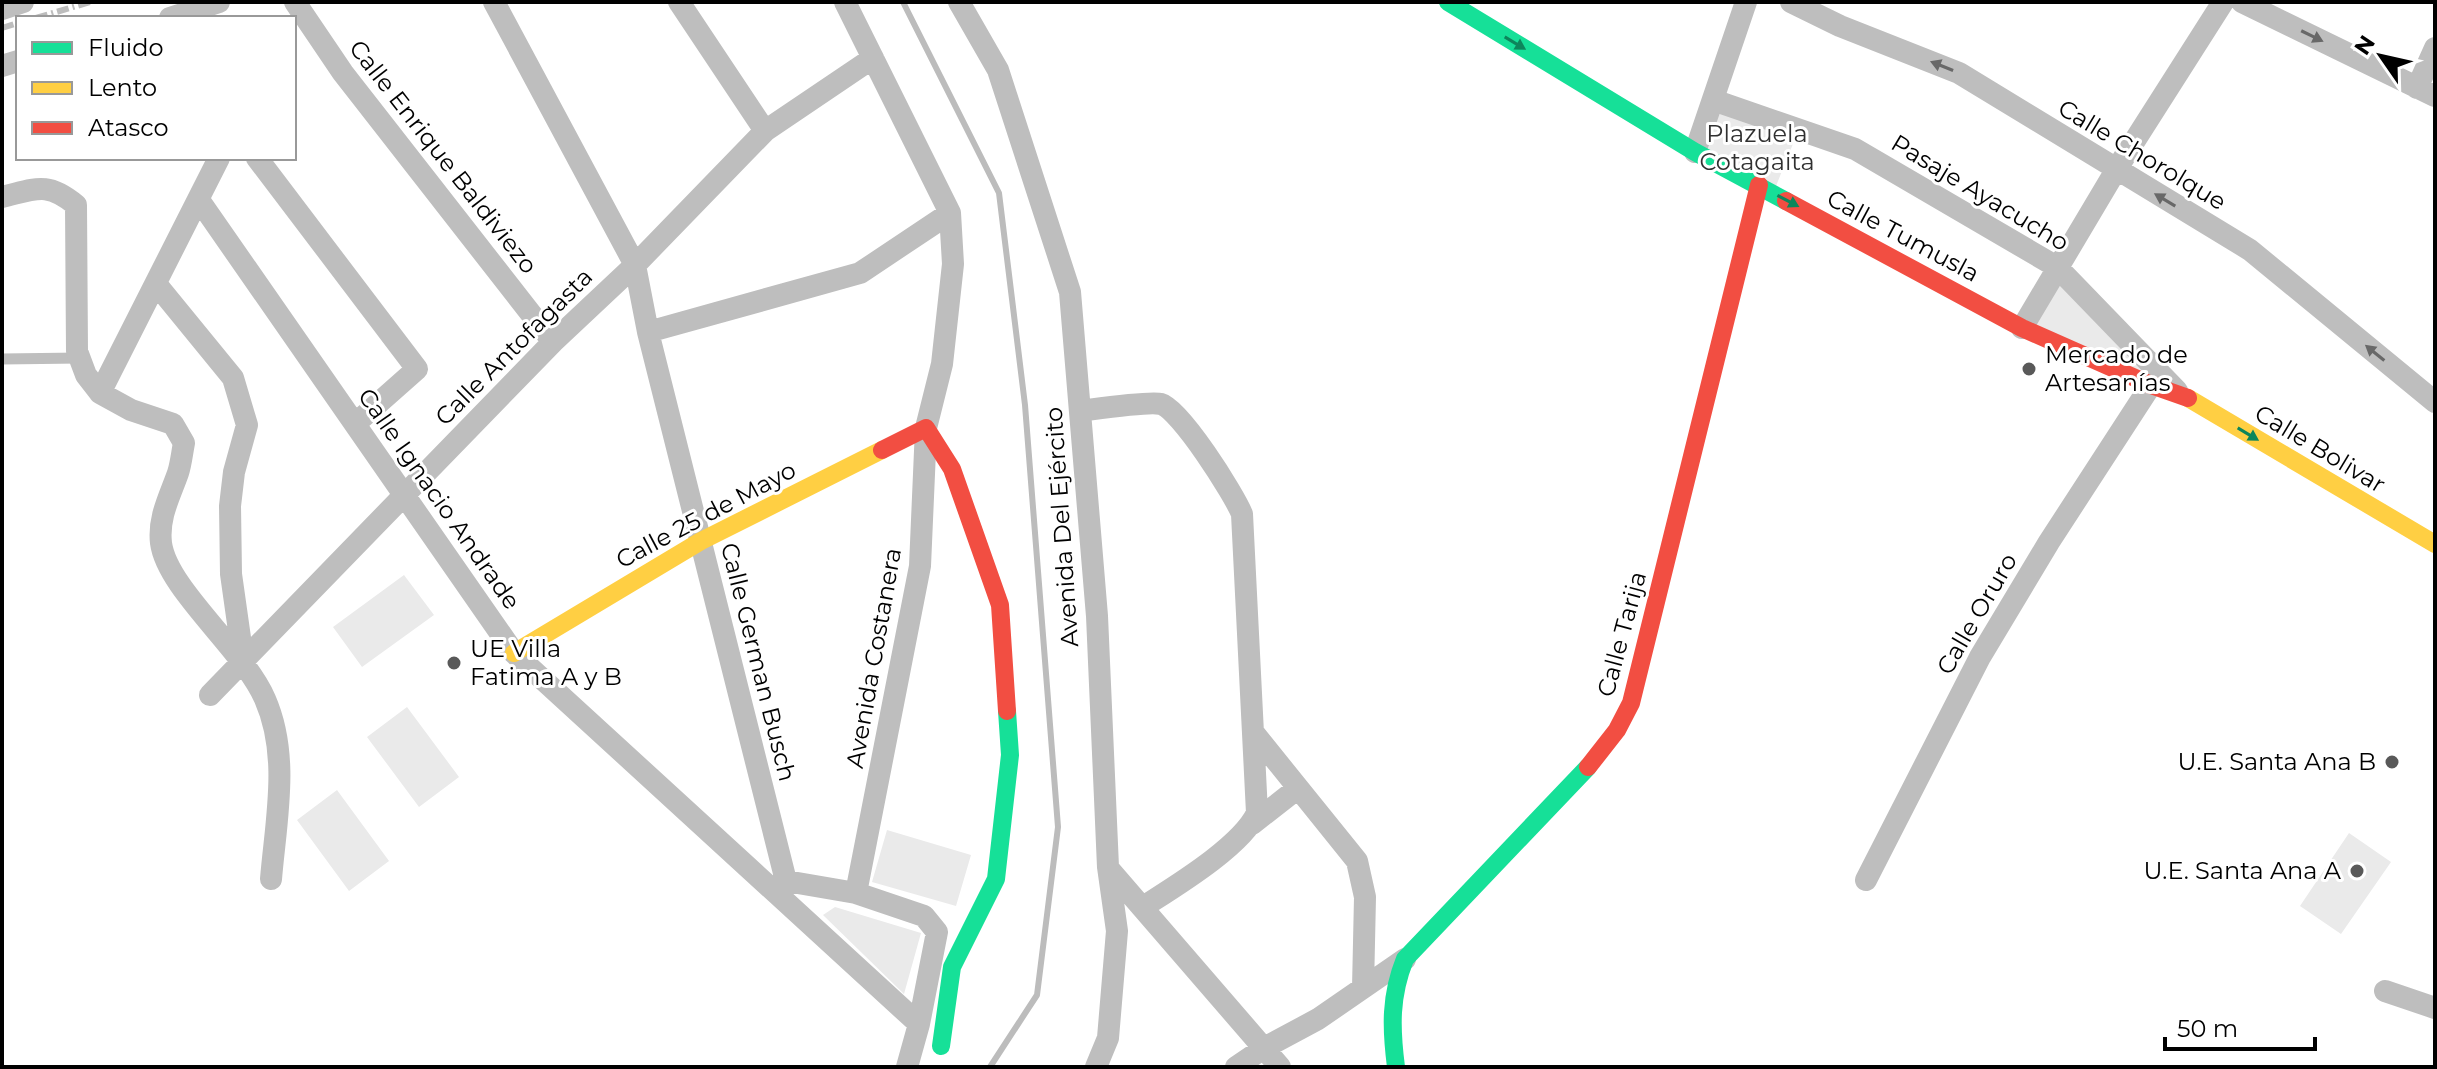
<svg xmlns="http://www.w3.org/2000/svg" width="2437" height="1069" font-family="Montserrat,sans-serif">
<style>
.green{fill:#eaeaea}
.lines{fill:none;stroke-linecap:round;stroke-linejoin:round}
.stream{stroke:#bcbcbc;stroke-width:6}
.lane{stroke:#bebebe;stroke-width:11}
.street{stroke:#bebebe;stroke-width:22}
.fast{stroke:#16e098;stroke-width:18}
.slow{stroke:#ffcf43;stroke-width:18}
.jam{stroke:#f24e42;stroke-width:18}
.rail{stroke:#bdbdbd;stroke-width:6;stroke-dasharray:12 4 2 4;stroke-linecap:butt}
.oneway{fill:#686868}
.oneway2{fill:#0d865b}
.poi-dot{fill:#595959;stroke:#fff;stroke-width:3}
.labels{text-anchor:middle;stroke-width:6;stroke-linejoin:round;paint-order:stroke}
.park-label{font-size:24px;fill:#303030;stroke:#fff}
.street-label{font-size:24px;fill:#000;stroke:#fff}
.poi-label{font-size:24px;fill:#000;stroke:#fff;text-anchor:start}
</style>
<rect width="100%" height="100%" fill="#fff"/>
<path class="green" d="M1715,106L1797,134L1776,186L1703,150Z
M2059,277L2164,385L2030,326Z
M404,575L434,615L362,667L333,627Z
M407,707L459,777L419,807L367,737Z
M337,790L389,861L349,891L297,820Z
M887,830L971,855L956,906L872,882Z
M2349,833L2391,862L2341,934L2300,906Z
M835,907L921,933L904,994L823,915Z"/>
<g class="lines">
<path class="stream" d="M903,2L999,193L1025,405L1058,827L1037,995L990,1067"/>
<path class="lane" d="M2,359L80,358"/>
<path class="street" d="M295,2L343,73L553,342
M494,2L635,265L648,332L786,881L776,891
M679,2L765,131
M959,2L998,70L1070,292L1097,616L1108,867L1117,931L1108,1038L1096,1067
M1791,2L1840,26L1959,73L2250,250L2435,402
M2242,2L2435,96
M2,9L23,2
M170,18L219,2
M2,66L18,61
M2417,88L2435,48
M1713,100L1855,149L2057,267L2177,391
M1695,152L1746,2
M257,158L417,369L356,423
M2,197C36,189 47,181 76,205L77,351L86,375L100,393L131,410L173,424L184,443C182,453 181,464 178,473C170,496 158,517 161,543C167,589 244,650 265,699C290,756 276,819 271,879
M199,200L514,653L919,1024
M157,285L233,378L247,425L234,472L230,506L231,574L243,659
M2022,328L2116,170L2223,2
M648,332L860,273L950,213
M100,393L219,158
M1080,411C1096,409 1149,401 1161,404C1180,409 1234,494 1242,514L1257,813C1241,847 1174,887 1143,907
M210,695L553,342L635,265L765,131L873,58
M1253,732L1357,861L1365,897L1363,988
M1252,824L1298,788
M1108,868L1280,1067
M1866,880L1980,657L2049,542L2151,385
M786,881L856,893L920,566L926,428L942,364L953,264L950,213L845,2
M856,893L924,916L937,932L919,1024L907,1067
M2385,991L2435,1008
M1236,1067L1264,1048L1318,1019L1405,959"/>
<path class="fast" d="M1448,2L1695,152L1786,201
M941,1046L952,967L996,879L1010,755L1007,711
M1396,1067C1391,1028 1390,996 1405,959L1588,767"/>
<path class="slow" d="M2188,398L2435,544
M514,653L701,541L882,450"/>
<path class="jam" d="M1786,201L2022,328L2151,385L2188,398
M882,450L926,428L952,469L1000,605L1007,711
M1588,767L1617,730L1631,703L1759,185"/>
<path class="rail" d="M36,18L90,2
M2,28L18,23"/>
</g>
<defs><path id="oneway-solid" d="M-6-.8H1V-3.2L6.5 0L1 3.2V.8H-6Z" transform="scale(2)"/></defs>
<g class="oneway">
<use href="#oneway-solid" transform="translate(2312 36) rotate(26)"/>
<use href="#oneway-solid" transform="translate(1942 66) rotate(-158)"/>
<use href="#oneway-solid" transform="translate(2165 200) rotate(-149)"/>
<use href="#oneway-solid" transform="translate(2375 353) rotate(-141)"/>
</g>
<g class="oneway2">
<use href="#oneway-solid" transform="translate(1515 43) rotate(31)"/>
<use href="#oneway-solid" transform="translate(1788 201) rotate(28)"/>
<use href="#oneway-solid" transform="translate(2248 434) rotate(31)"/>
</g>
<g class="poi-dot">
<circle cx="2029" cy="369" r="8"/>
<circle cx="454" cy="663" r="8"/>
<circle cx="2392" cy="762" r="8"/>
<circle cx="2357" cy="871" r="8"/>
</g>
<g class="labels">
<g class="park-label">
<text x="1757" y="142">Plazuela<tspan x="1757" dy="28">Cotagaita</tspan></text>
</g>
<g class="street-label">
<text transform="translate(2142 155) rotate(31)" y="8">Calle Chorolque</text>
<text transform="translate(443 157) rotate(52)" y="8">Calle Enrique Baldiviezo</text>
<text transform="translate(1980 193) rotate(31)" y="8">Pasaje Ayacucho</text>
<text transform="translate(1903 236) rotate(28)" y="8">Calle Tumusla</text>
<text transform="translate(514 347) rotate(-45)" y="8">Calle Antofagasta</text>
<text transform="translate(2320 449) rotate(31)" y="8">Calle Bolivar</text>
<text transform="translate(439 499) rotate(55)" y="8">Calle Ignacio Andrade</text>
<text transform="translate(706 515) rotate(-28)" y="8">Calle 25 de Mayo</text>
<text transform="translate(1062 527) rotate(-94)" y="8">Avenida Del Ejército</text>
<text transform="translate(1977 614) rotate(-60)" y="8">Calle Oruro</text>
<text transform="translate(1622 634) rotate(-75)" y="8">Calle Tarija</text>
<text transform="translate(874 658) rotate(-80)" y="8">Avenida Costanera</text>
<text transform="translate(758 662) rotate(76)" y="8">Calle German Busch</text>
</g>
<g class="poi-label">
<text x="2045" y="363">Mercado de<tspan x="2045" dy="28">Artesanías</tspan></text>
<text x="470" y="657">UE Villa<tspan x="470" dy="28">Fatima A y B</tspan></text>
<text x="2376" y="770" text-anchor="end">U.E. Santa Ana B</text>
<text x="2341" y="879" text-anchor="end">U.E. Santa Ana A</text>
</g>
</g>
<rect width="2437" height="1069" fill="none" stroke="#000000" stroke-width="8"/>
<rect x="16" y="16" width="280" height="144" fill="#ffffff" stroke="#999999" stroke-width="2"/>
<rect x="32" y="42" width="40" height="12" fill="#16e098" stroke="#999999" stroke-width="2"/>
<text x="88" y="56" font-size="24" fill="#000000">Fluido</text>
<rect x="32" y="82" width="40" height="12" fill="#ffcf43" stroke="#999999" stroke-width="2"/>
<text x="88" y="96" font-size="24" fill="#000000">Lento</text>
<rect x="32" y="122" width="40" height="12" fill="#f24e42" stroke="#999999" stroke-width="2"/>
<text x="88" y="136" font-size="24" fill="#000000">Atasco</text>
<g transform="translate(2381 56) rotate(304)" stroke="#ffffff" stroke-width="6" paint-order="stroke">
<path d="M0-6L14 30L0 20L-14 30Z" fill="#000000"/>
<text y="-12" font-size="22" font-weight="bold" text-anchor="middle" fill="#000000">N</text>
</g>
<path d="M2165 1037v12h150v-12" fill="none" stroke="#000000" stroke-width="4"/>
<text x="2177" y="1037" font-size="24" fill="#000000" stroke="#ffffff" stroke-width="6" paint-order="stroke">50 m</text>
</svg>
